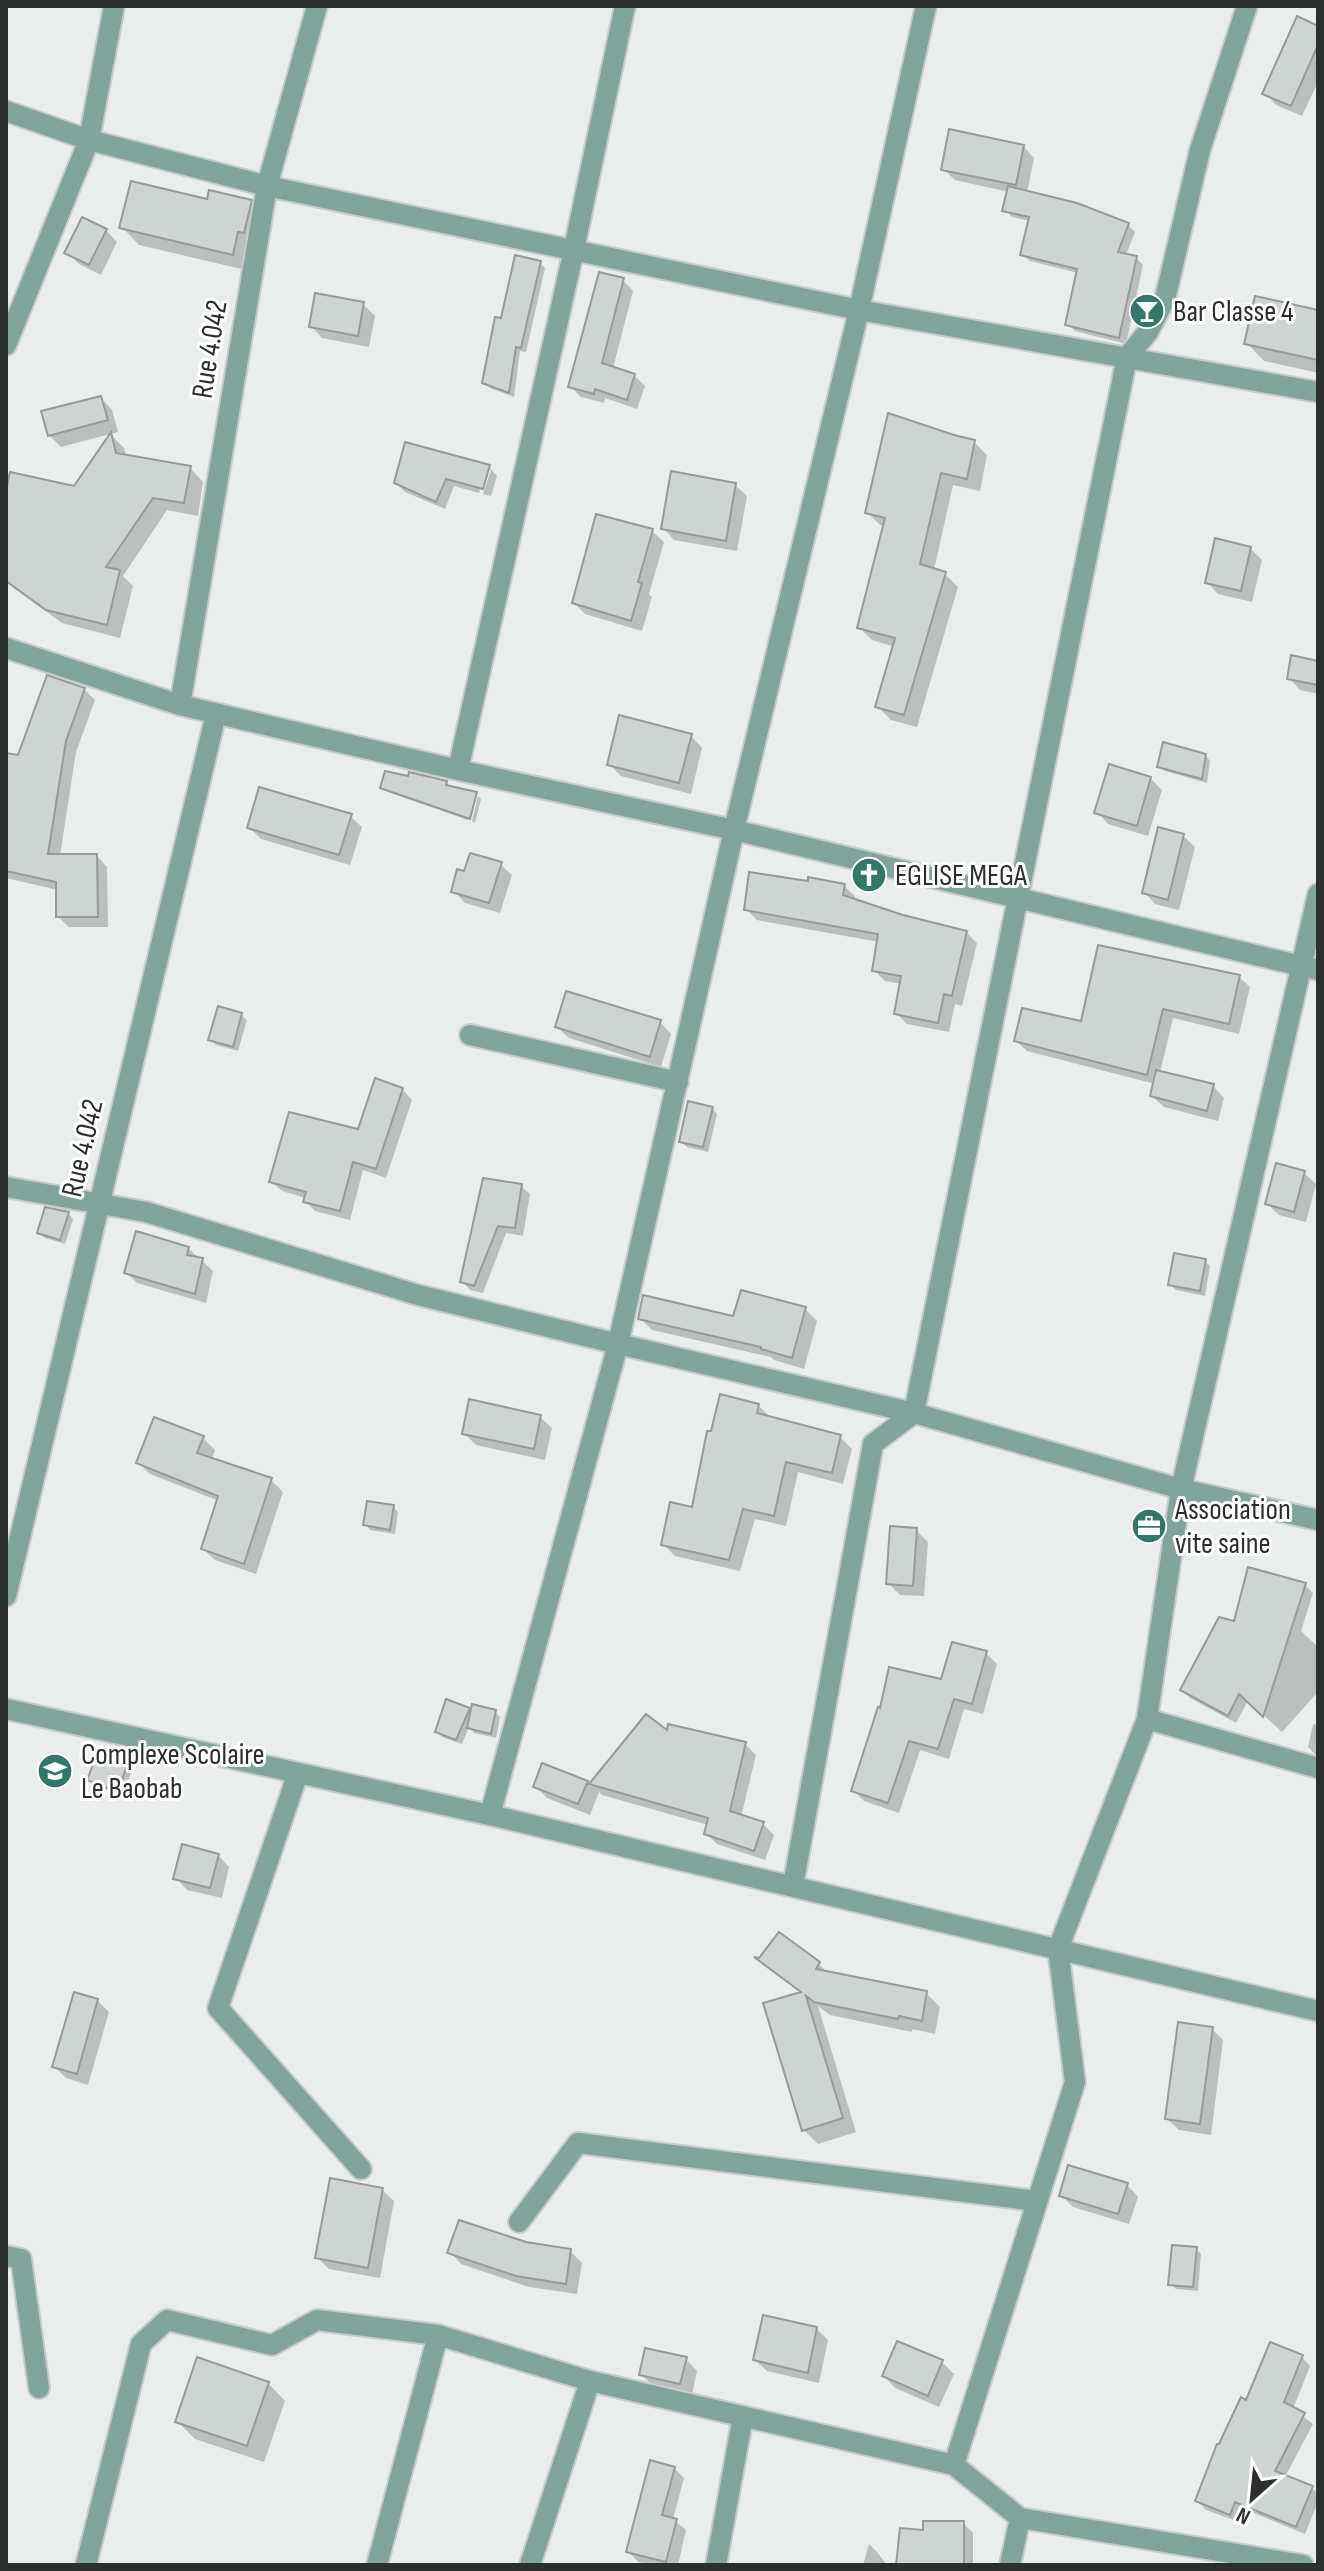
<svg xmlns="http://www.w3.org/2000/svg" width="1324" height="2571" font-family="'Sofia Sans Condensed',sans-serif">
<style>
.shadow{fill:#0003}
.building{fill:#ced4d2;stroke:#969b99;stroke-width:2}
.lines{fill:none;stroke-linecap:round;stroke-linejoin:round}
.street-casing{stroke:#c7cccb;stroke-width:24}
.street{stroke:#81a49c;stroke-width:20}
.labels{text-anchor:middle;stroke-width:6;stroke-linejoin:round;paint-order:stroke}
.poi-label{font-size:30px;fill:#2d2f2f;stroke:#fff;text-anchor:start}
.street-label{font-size:30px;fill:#2d2f2f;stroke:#fff}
</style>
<rect width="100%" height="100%" fill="#e9eeed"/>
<path class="shadow" d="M1318,28V82L1302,116L1276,105L1265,93Z
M1023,146L1034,158L1027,193L1076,205L1128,225L1135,232L1126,255L1136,258L1143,265L1126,344L1075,331L1068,324L1078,273L1030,261L1022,254L1030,221L1012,217L1005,210L1009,192L955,180L943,169Z
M251,201L268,219L250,271L139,245L122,227L208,202Z
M106,230L117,242L101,275L79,264L67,252Z
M540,263L545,268L526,352L520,351L514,397L490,388L484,382L503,320Z
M623,280L633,291L613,368L634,375L645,386L637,409L605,398L604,403L581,397L571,387Z
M363,304L375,316L369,347L322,338L311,326Z
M1318,312V373L1264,361L1247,343Z
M101,398L112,410L118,432L61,447L49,435Z
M111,435L124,448L126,456L190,468L203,482L198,516L167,510L123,576L133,586L120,638L62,623L6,582V499L74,489Z
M974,442L987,455L980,491L953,485L934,570L945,574L958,587L917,727L891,720L878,707L895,647L872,640L859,627L885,526L880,525L867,512Z
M489,467L497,476L491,496L483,494L491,470H487L479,493L454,486L445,509L405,492L396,483Z
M735,485L747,496L737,551L674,540L663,528Z
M652,531L664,542L649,594L652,597L642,631L585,614L574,603Z
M1250,548L1262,560L1252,602L1218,594L1207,582Z
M1318,663V694L1300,690L1289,678Z
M84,689L95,700L76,752L60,856H97L107,867L108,927H69L58,917V890L6,878V755L20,757Z
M691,736L702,748L691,794L621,776L609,764Z
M1205,755L1210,761L1207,783L1165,771L1159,766Z
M1150,778L1162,790L1148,836L1108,824L1097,812Z
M446,783L451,788L477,795H474L468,820L388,792L382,787Z
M478,796L481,799L475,823L472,821Z
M350,816L362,827L350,865L261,839L249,827Z
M1183,836L1195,847L1179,910L1155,904L1144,892Z
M500,864L512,875L500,913L465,903L454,891L466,873Z
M844,886L855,896L854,901L902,917L966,932L977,943L962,1006L955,1004L949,1032L907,1024L896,1013L902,984L885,981L874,970L879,942L757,920L746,909Z
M1239,977L1250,987L1239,1034L1173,1018L1160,1073L1213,1086L1224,1098L1218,1121L1164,1107L1152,1096L1155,1084L1027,1051L1016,1041L1082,1024Z
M241,1015L247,1020L238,1051L216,1045L211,1039Z
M660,1022L671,1034L661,1067L569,1038L557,1027Z
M402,1089L412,1100L386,1178L363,1170L350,1220L315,1211L305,1201L306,1198L282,1191L271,1181L359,1131Z
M712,1108L717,1114L708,1152L687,1147L681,1142Z
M1304,1173L1316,1184L1306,1222L1279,1215L1267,1204Z
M521,1186L530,1194L523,1236L506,1233L483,1293L470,1290L462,1281Z
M68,1213L73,1219L65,1244L45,1238L39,1233Z
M188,1248L213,1271L206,1303L137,1283L126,1272Z
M1205,1261L1210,1266L1205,1296L1176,1290L1170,1285Z
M805,1309L817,1321L804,1369L774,1360L771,1357L652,1330L640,1318H734Z
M758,1405L770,1417L840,1437L852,1449L843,1484L798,1472L786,1526L755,1519L740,1571L675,1556L663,1544L693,1509Z
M540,1417L552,1428L545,1460L476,1445L464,1433Z
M203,1438L215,1450L211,1460L271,1480L283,1492L256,1574L215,1560L203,1549L219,1501L150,1474L138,1463Z
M393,1507L398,1512L395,1534L370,1530L365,1524Z
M916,1530L928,1542L924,1596L900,1595L888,1583Z
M1305,1585L1313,1593L1301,1631L1318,1647V1692L1282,1732L1248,1701L1236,1723L1190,1698L1182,1689L1235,1624Z
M986,1653L997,1664L983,1714L964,1709L949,1759L920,1750L899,1813L864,1801L853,1790L942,1681Z
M448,1701L472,1713L495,1712L500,1717L496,1738L474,1733L469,1727L462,1744L442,1737L437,1731Z
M646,1717L668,1734L745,1744L756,1755L741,1817L763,1824L774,1835L765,1860L717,1844L706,1833L708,1825L602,1795L599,1792L590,1815L547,1798L536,1787L586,1782L590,1786Z
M1313,1724L1318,1725V1757L1308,1747Z
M126,1768L131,1773L122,1796L94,1785L89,1779Z
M218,1855L229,1867L222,1898L187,1890L176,1878Z
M760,1960L819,1964L829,1974L926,1993L940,2007L935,2034L912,2029V2032L830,2015L818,2006L856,2132L818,2144L804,2130L802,1993Z
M97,2000L109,2012L88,2085L66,2078L54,2066Z
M1212,2029L1223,2040L1211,2135L1179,2130L1167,2119Z
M1127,2185L1138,2197L1129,2224L1073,2207L1061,2195Z
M382,2190L394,2201L380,2278L329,2269L317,2257Z
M1196,2249L1201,2254L1198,2291L1176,2289L1171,2284Z
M570,2251L582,2263L577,2294L529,2287L461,2264L450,2252Z
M816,2328L828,2340L819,2383L767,2371L755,2360Z
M1302,2357L1310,2366L1293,2409L1313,2424L1285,2477L1312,2488L1318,2494V2502L1305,2534L1244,2509L1239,2522L1206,2510L1198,2501L1247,2402Z
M686,2359L697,2371L692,2395L653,2386L641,2374Z
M942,2362L954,2374L939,2407L895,2388L884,2376Z
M268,2383L285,2401L264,2462L195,2439L177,2421Z
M674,2468L684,2478L673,2519L686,2530L678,2565H652L638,2562L628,2551Z
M963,2523L973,2533V2565H898L925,2532Z
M869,2544L877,2552L887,2565H863Z"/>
<path class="building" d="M1297,16L1318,26V45L1291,106L1262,94Z
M949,129L1024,145L1016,185L941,170Z
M131,181L207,199L209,190L252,200L244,233L238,232L233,255L119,228Z
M1008,186L1077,203L1129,223L1118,252L1137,256L1119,338L1065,325L1077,269L1020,255L1029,217L1002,211Z
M82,217L107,229L89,265L64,253Z
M515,255L541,261L521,348L516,347L509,393L482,383L495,317L501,318Z
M599,272L624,278L602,363L635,374L627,400L595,389L594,394L568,387Z
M315,293L364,302L358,336L309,327Z
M1255,296L1318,310V360L1244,344Z
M101,396L108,420L48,436L41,411Z
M888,413L954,435L975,440L967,479L941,473L920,564L946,572L904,715L875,707L895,638L857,628L885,518L865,513Z
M111,432L116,453L191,466L184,503L153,498L106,567L120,570L107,625L46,610L6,581V490L10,472L74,486Z
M405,442L490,465L483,489L446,479L436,502L394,483Z
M671,471L736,483L726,541L661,529Z
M596,514L653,529L638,582L642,583L631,621L572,603Z
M1215,538L1251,547L1241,591L1205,583Z
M1291,655L1318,661V685L1287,679Z
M47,675L85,688L66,741L48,854H97L98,917H56V882L6,871V753L18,755Z
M619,715L692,734L679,783L607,765Z
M1163,742L1206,754L1202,779L1157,767Z
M1109,764L1151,777L1137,826L1094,813Z
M385,771L408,776L409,772L447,781L446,785L477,792L470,819L380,788Z
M259,787L352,814L339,855L247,828Z
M1158,827L1184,834L1168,900L1142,893Z
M470,853L502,862L489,903L451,892L457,869L464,871Z
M749,872L808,881V877L845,884L843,895L903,915L967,931L952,996L944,994L938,1023L894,1014L901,976L872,971L878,934L744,910Z
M1098,945L1240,975L1229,1024L1163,1009L1147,1075L1014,1041L1022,1008L1081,1021Z
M566,991L661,1020L650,1057L555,1027Z
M218,1006L242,1013L233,1047L208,1040Z
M1156,1070L1214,1084L1207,1111L1150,1096Z
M375,1078L403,1088L376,1169L353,1162L340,1211L303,1202L306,1192L269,1182L289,1112L358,1129Z
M688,1101L713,1107L703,1147L679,1142Z
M1276,1163L1305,1171L1294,1212L1265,1204Z
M483,1178L522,1184L515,1228L498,1226L474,1286L460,1282Z
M45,1207L69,1212L60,1240L37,1233Z
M136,1231L189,1247L187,1255L203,1258L195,1294L124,1273Z
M1174,1253L1206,1259L1200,1291L1168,1285Z
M741,1290L806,1307L792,1358L761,1349V1347L638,1319L643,1295L733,1316Z
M720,1394L759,1404L757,1413L841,1435L832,1473L786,1462L774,1516L743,1509L729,1560L661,1545L670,1502L692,1507L707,1431H711Z
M469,1399L541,1415L534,1449L462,1434Z
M154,1417L204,1436L197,1453L272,1478L244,1564L201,1549L218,1496L136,1463Z
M367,1501L394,1505L390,1530L363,1525Z
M890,1526L917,1528L913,1586L886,1584Z
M1248,1567L1306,1583L1263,1717L1239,1694L1228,1716L1180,1690L1219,1617L1234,1621Z
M952,1642L987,1651L972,1704L954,1699L938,1749L909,1741L888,1803L851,1791L878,1707L880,1708L889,1667L941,1679Z
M446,1699L470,1708L456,1740L435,1732Z
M472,1704L496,1710L491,1734L467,1728Z
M646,1714L667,1730L668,1724L746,1742L730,1811L764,1822L754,1851L704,1834L708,1818L589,1784Z
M97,1754L127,1766L117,1792L87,1780Z
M542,1763L588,1781L578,1804L533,1787Z
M182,1844L219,1854L210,1888L173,1879Z
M779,1932L820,1962L816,1969L927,1991L922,2021L899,2016L898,2019L814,2002L806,1996L843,2118L802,2131L763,2003L801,1992L754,1957L759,1958Z
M74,1992L98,1999L77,2074L52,2067Z
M1178,2022L1213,2027L1200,2124L1165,2119Z
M1068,2165L1128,2183L1118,2214L1059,2196Z
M330,2178L383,2188L368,2268L315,2258Z
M459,2220L526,2242L571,2249L566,2284L516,2276L447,2253Z
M1172,2245L1197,2247L1193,2287L1168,2285Z
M763,2315L817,2327L808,2373L753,2360Z
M897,2341L943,2360L928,2396L882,2376Z
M1270,2342L1303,2355L1284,2402L1305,2413L1275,2471L1313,2486L1296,2527L1235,2502L1230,2515L1195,2501L1217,2444H1219L1241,2397L1246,2400Z
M645,2348L687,2357L680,2384L639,2375Z
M197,2357L269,2382L247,2446L175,2422Z
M650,2460L675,2467L662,2515L677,2519L666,2562L626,2552Z
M923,2521H964V2565H896L900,2528L923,2530Z"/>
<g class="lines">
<defs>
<path id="street" d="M6,111L89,140L267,186L859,310L1318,392
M6,345L89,140L114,6
M6,648L180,705L458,770L734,830L1318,970
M180,705L267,186L317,6
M458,770L574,249L625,6
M470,1035L678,1082
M6,1187L146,1212L418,1295L618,1344L914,1413L1181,1489L1318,1520
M6,1596L216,714
M6,1709L490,1815L1318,2011
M1147,1719L1318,1768
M298,1773L218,2008L361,2169
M490,1815L618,1344L734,830L859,310L926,6
M793,1886L873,1444L914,1413L1127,357L1148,332L1165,299L1200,150L1247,6
M519,2222L578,2143L1037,2201
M6,2256L21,2259L39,2388
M954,2465L1075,2082L1058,1949L1147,1719L1181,1489L1318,894
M1020,2518L1303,2565
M86,2565L141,2344L167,2320L272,2345L317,2320L438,2335L590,2381L954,2465L1020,2518L1010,2565
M377,2565L438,2335
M530,2565L590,2381
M716,2565L743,2416"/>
</defs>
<use href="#street" class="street-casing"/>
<use href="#street" class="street"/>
</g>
<defs>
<symbol id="bar-disc" viewBox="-11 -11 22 22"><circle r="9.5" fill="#33776b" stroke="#fff"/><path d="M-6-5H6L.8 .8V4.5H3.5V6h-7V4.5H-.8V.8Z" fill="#fff"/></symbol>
<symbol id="church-disc" viewBox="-11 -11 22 22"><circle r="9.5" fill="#33776b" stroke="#fff"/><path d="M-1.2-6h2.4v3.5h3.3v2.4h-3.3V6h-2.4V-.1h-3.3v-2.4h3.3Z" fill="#fff"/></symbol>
<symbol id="office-disc" viewBox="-11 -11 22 22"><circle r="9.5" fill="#33776b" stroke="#fff"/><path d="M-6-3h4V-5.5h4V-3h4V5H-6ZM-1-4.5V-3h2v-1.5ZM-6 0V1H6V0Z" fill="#fff"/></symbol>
<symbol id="school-disc" viewBox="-11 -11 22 22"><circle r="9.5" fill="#33776b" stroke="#fff"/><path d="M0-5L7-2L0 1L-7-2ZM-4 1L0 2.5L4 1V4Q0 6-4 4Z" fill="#fff"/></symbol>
</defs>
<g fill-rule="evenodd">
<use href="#bar-disc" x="1127" y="291" width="40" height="40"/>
<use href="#church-disc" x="849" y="855" width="40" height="40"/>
<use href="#office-disc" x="1129" y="1506" width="40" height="40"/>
<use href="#school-disc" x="35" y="1751" width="40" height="40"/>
</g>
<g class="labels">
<g class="poi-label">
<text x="1173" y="321">Bar Classe 4</text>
<text x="895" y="885">EGLISE MEGA</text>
<text x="1175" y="1519">Association<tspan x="1175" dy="34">vite saine</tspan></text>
<text x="81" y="1764">Complexe Scolaire<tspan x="81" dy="34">Le Baobab</tspan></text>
</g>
<g class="street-label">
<text transform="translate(209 349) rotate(-81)" y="10">Rue 4.042</text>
<text transform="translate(82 1148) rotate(-77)" y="10">Rue 4.042</text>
</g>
</g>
<rect width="1324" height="2571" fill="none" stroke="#2d2f2f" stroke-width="16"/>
<g transform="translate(1252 2499) rotate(207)" stroke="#ffffff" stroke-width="6" paint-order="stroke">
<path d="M0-6L14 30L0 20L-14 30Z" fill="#2d2f2f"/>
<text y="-12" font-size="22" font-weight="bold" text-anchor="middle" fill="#2d2f2f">N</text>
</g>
</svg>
